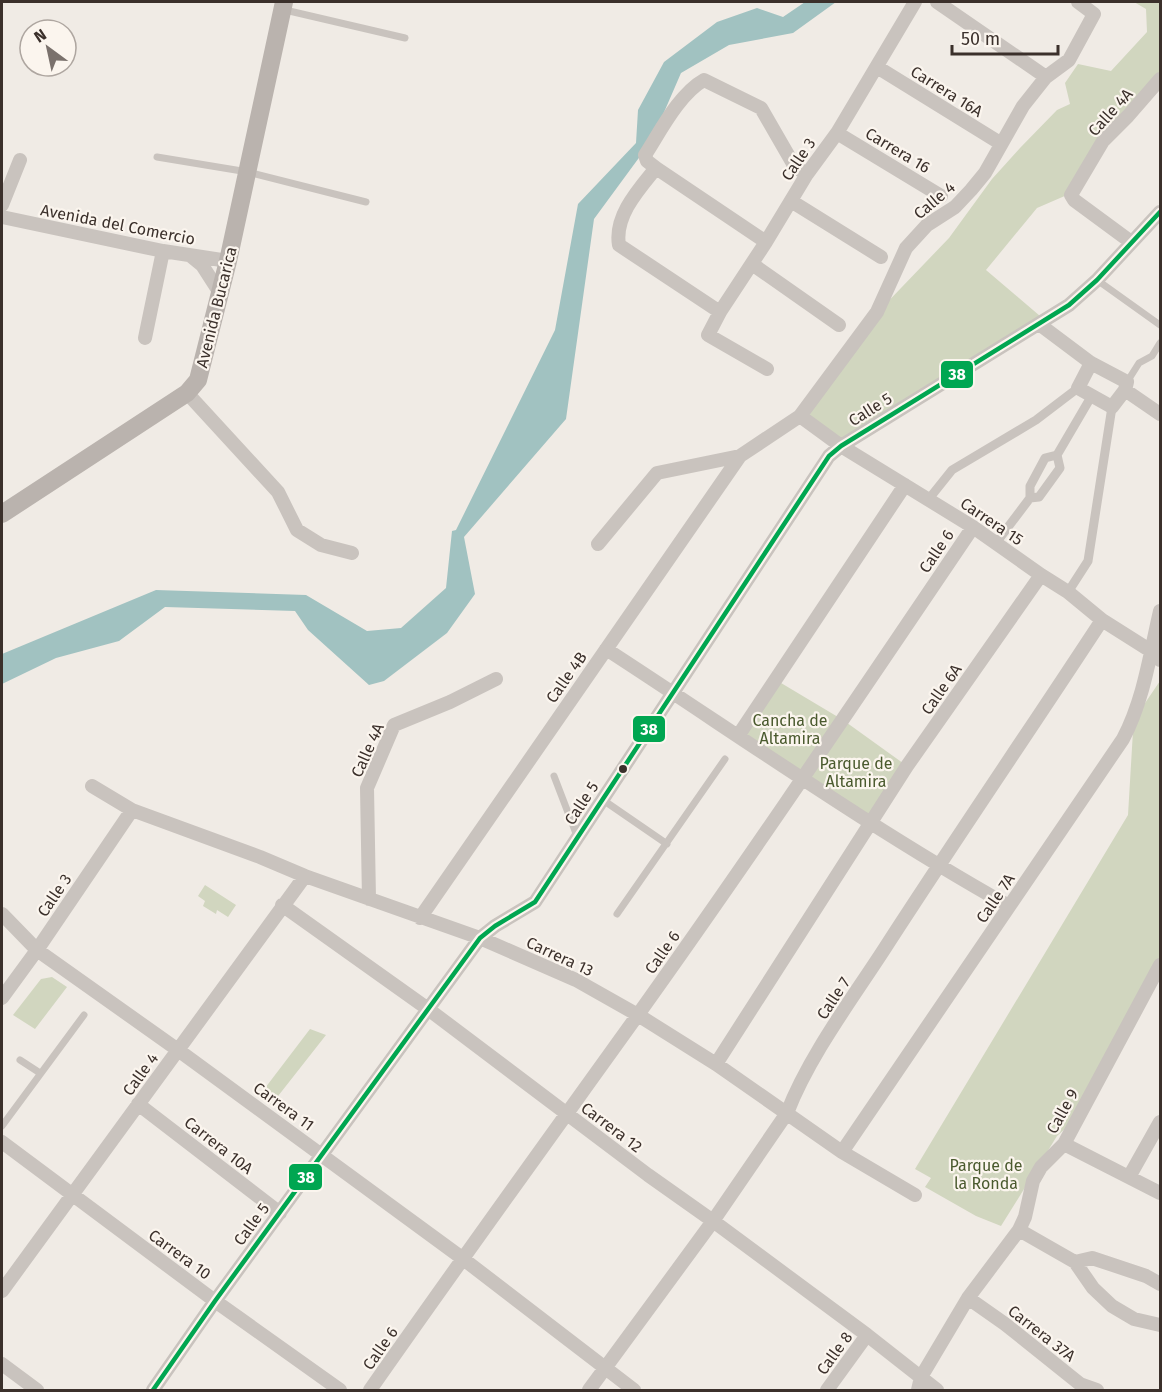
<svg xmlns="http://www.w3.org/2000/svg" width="1162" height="1392" font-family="'Fira Sans',sans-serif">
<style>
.green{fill:#d1d6bf}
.water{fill:#a1c2c1}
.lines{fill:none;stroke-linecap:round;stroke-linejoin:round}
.service{stroke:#c9c3be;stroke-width:7}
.pedestrian{stroke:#c9c3be;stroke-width:9}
.minor{stroke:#c9c3be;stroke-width:14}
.secondary{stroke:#bab3ae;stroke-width:18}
.bus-1-casing{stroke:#fbf5ee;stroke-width:9}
.bus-1{stroke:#00a651;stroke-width:4.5}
.bus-dot{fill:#3b302b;stroke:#fbf5ee;stroke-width:2}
.labels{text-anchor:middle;stroke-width:4.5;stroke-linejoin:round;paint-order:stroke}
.street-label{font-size:16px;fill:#3b302b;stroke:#fbf5ee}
.park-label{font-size:16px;fill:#4a5a2e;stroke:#fbf5ee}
.line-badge{stroke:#fbf5ee;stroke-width:2}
.badge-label{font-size:16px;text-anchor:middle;font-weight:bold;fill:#fff}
</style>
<rect width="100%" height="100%" fill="#f0ebe5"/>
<path class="green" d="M1134,2H1160V77L1067,195L1037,208L986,270L1040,316L842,442L802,416L877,313L949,238L992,179L1020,148L1057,110L1070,104L1065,83L1078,64L1111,71L1147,32L1146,9Z
M776,680L843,720L907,766L870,823L738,736Z
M1160,681V960L1067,1127L1057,1136L1001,1226L976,1216L925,1187L931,1178L915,1169L1128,815L1133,731L1141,709Z
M205,885L236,905L228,917L217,910L216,914L203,906L205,901L198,896Z
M52,977L67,987L35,1029L13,1015L41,979Z
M310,1029L326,1035L271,1105L259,1096Z"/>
<path class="water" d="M805,2H836L793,33L729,45L681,73L652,140L594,219L566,419L464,537L475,594L447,633L384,681L369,685L308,630L295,611L165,607L119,641L56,658L2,684V654L156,590L306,595L367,631L401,628L446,588L452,531L456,530L555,330L578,204L636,143L638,110L664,62L717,22L757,8L783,17Z"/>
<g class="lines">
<path class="service" d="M285,10L405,38
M157,157L248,172L366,202
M1097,280L1160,325
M1127,382L1139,363L1152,356L1160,343
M554,776L577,836
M603,800L667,844
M617,914L725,759
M20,1060L40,1073
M2,1126L84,1015"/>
<path class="pedestrian" d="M1030,498L1039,497L1060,468L1057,455
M928,500L952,470L1036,420L1078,388
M996,543L1030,498V486L1045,458L1057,455L1091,397
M1068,592L1088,561L1112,407"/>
<path class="minor" d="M937,2L1046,77
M877,67L1000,143
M837,133L941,196
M656,168C639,189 614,216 619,245L720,312
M791,201L881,257
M2,205L20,160
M2,217L163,251L228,261
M766,242L656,168L647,161L645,155C660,132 679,94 704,80L761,108L795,167L807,174
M1131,242L1074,200L1071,195L1103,141L1128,116L1160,79
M191,256L202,265L220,293
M752,264L839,325
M1039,324L1091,363L1127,382L1125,390L1160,414
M145,338L163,251
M1091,363L1078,388L1112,407L1125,390
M767,369L708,335L720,312L766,242L807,174L837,133L915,2
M187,393L278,492L297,530L321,545L352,553
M800,416L841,446L973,527L1041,575L1068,592L1102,620L1151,651L1160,660
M598,544L657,473L740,456L800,416L877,312L906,248L927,225L955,207L971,190L985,173L1023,106L1046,77L1069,60L1094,14L1078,2
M606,649C740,736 870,828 1009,906
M738,736L905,485
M92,786L132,810L260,857L305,876L480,938L576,980L638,1015L716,1064L842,1152L915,1195
M369,899L367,788L394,725L450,702L496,679
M282,905L428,1009L648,1175L713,1221L867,1335L937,1390
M2,914L37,950L178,1050L462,1258L634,1390
M420,918L740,456
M2,998L37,950L132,810
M716,1064L907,766L1041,575
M138,1104L280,1213
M2,1142L215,1301L340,1390
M1064,1144L1160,1193
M842,1152L1123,739C1144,699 1150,654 1160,611
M1129,1177L1160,1122
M1019,1230L1075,1262L1093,1288L1112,1306L1134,1319L1160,1325
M1075,1262L1092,1258L1146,1276L1160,1284
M2,1291L305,876
M968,1298L1005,1324L1080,1384L1097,1390
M2,1364L37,1390
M153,1390L215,1301L480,938L495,926L535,902L829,456L841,446L1069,305L1097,280L1160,212
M370,1390C458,1264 548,1140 637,1016C752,855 862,691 973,527
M589,1390L713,1221L787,1113C809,1056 852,999 885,948C956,838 1030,730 1102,620
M827,1390L867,1335
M918,1390L921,1377L968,1298L1019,1230L1025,1217L1033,1181L1041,1167L1064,1144L1160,965"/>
<path class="secondary" d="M2,514L187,393L198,380L228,261L284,2"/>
<defs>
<path id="bus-1" d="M153,1390L215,1301L480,938L495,926L535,902L829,456L841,446L1069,305L1097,280L1160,212"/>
</defs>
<use href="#bus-1" class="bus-1-casing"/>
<use href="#bus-1" class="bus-1"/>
</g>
<circle class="bus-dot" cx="623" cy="769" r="5"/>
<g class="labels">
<g class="street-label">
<text transform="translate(947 91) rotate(32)" y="6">Carrera 16A</text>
<text transform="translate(1110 112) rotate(-48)" y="6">Calle 4A</text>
<text transform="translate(898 150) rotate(31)" y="6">Carrera 16</text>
<text transform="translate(798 159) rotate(-56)" y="6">Calle 3</text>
<text transform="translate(934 200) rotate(-40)" y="6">Calle 4</text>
<text transform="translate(118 224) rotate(11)" y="6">Avenida del Comercio</text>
<text transform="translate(216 307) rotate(-76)" y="6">Avenida Bucarica</text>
<text transform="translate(870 409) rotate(-32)" y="6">Calle 5</text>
<text transform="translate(992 521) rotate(34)" y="6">Carrera 15</text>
<text transform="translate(936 551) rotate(-56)" y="6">Calle 6</text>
<text transform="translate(566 677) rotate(-55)" y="6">Calle 4B</text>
<text transform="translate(941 689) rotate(-55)" y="6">Calle 6A</text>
<text transform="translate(367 750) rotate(-66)" y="6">Calle 4A</text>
<text transform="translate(581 803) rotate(-57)" y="6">Calle 5</text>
<text transform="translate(54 895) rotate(-56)" y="6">Calle 3</text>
<text transform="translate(995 898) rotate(-56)" y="6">Calle 7A</text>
<text transform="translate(662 952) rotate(-55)" y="6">Calle 6</text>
<text transform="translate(560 956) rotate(25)" y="6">Carrera 13</text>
<text transform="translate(833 998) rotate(-57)" y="6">Calle 7</text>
<text transform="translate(140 1074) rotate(-54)" y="6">Calle 4</text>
<text transform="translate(284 1106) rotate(36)" y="6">Carrera 11</text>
<text transform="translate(1062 1111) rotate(-61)" y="6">Calle 9</text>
<text transform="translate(612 1127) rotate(37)" y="6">Carrera 12</text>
<text transform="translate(219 1145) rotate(38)" y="6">Carrera 10A</text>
<text transform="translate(251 1224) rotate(-54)" y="6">Calle 5</text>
<text transform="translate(180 1254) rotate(36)" y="6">Carrera 10</text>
<text transform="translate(1042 1333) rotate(38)" y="6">Carrera 37A</text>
<text transform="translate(380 1348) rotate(-55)" y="6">Calle 6</text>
<text transform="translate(834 1353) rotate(-54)" y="6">Calle 8</text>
</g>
<g class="park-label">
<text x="790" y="726">Cancha de<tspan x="790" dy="18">Altamira</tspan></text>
<text x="856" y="769">Parque de<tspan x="856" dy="18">Altamira</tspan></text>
<text x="986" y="1171">Parque de<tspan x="986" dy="18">la Ronda</tspan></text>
</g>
</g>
<g class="line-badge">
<rect x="940" y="360" width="34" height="29" rx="6" fill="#00a651"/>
<rect x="632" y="715" width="34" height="28" rx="6" fill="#00a651"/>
<rect x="288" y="1163" width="35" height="28" rx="6" fill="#00a651"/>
</g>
<g class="badge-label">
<text x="957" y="380">38</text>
<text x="649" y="735">38</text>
<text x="306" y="1183">38</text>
</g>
<rect width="1162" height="1392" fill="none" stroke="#3b302b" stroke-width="6"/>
<g transform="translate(48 48) rotate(327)"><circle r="28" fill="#fbf5ee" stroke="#aea6a0" stroke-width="1.5"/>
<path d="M0-4.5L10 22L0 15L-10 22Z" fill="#7a716c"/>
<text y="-9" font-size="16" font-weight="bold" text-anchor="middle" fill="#3b302b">N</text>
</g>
<path d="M952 45v9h106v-9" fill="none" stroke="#3b302b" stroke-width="3"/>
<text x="961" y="45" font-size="18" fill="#3b302b" stroke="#fbf5ee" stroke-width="4.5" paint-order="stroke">50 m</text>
</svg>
